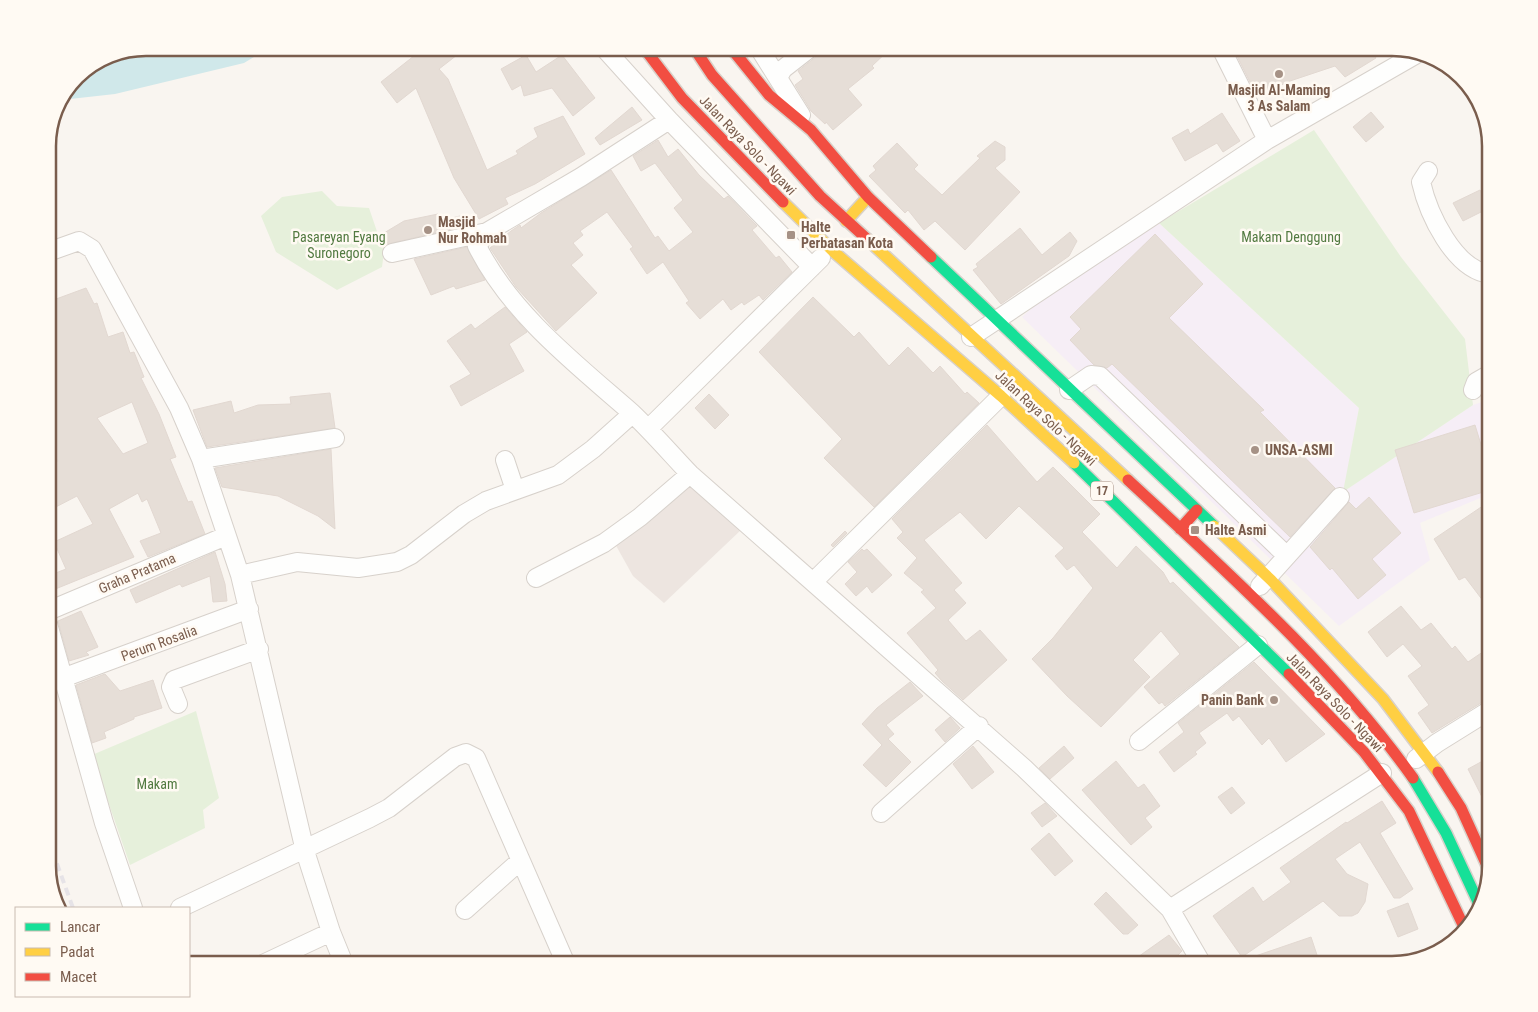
<svg xmlns="http://www.w3.org/2000/svg" width="1538" height="1012" font-family="'Roboto Condensed',sans-serif">
<style>
.industrial{fill:#ede5e0}
.education{fill:#f6eef6}
.green{fill:#e6f0db}
.water{fill:#d0e8ea}
.building{fill:#e6ded7;stroke:#e2d8d1;fill-rule:evenodd}
.lines{fill:none;stroke-linecap:round;stroke-linejoin:round}
.street-casing{stroke:#d7d1cb;stroke-width:20}
.fast-casing{stroke:#d8d1ca;stroke-width:14}
.slow-casing{stroke:#d8d1ca;stroke-width:14}
.jam-casing{stroke:#d8d1ca;stroke-width:14}
.street{stroke:#fefefd;stroke-width:18}
.fast{stroke:#16e098;stroke-width:11}
.slow{stroke:#ffcf43;stroke-width:11}
.jam{stroke:#f24e42;stroke-width:11}
.rail{stroke:#e6e3e7;stroke-width:4;stroke-dasharray:8 5;stroke-linecap:butt}
.poi-dot{fill:#a69286;stroke:#fffaf3;stroke-width:2}
.labels{text-anchor:middle;stroke-width:5;stroke-linejoin:round;paint-order:stroke}
.shield{fill:#fffaf3;stroke:#a28c7f;stroke-width:1}
.shield-label{font-size:12px;font-weight:bold;fill:#7a5d4d}
.poi-label{font-size:14px;font-weight:bold;fill:#7a5d4d;stroke:#fffaf3;text-anchor:start}
.street-label{font-size:14px;fill:#7a5d4d;stroke:#fffaf3}
.park-label{font-size:14px;fill:#527a41;stroke:#fffaf3}
.rim{fill:none;stroke:#7a5d4d;stroke-width:2.5}
</style>
<rect width="100%" height="100%" fill="#f9f5f0"/>
<path class="industrial" d="M689,480L742,529L664,603L633,576L614,542Z"/>
<path class="education" d="M1159,223L1359,408L1344,491L1473,405L1490,399V494L1420,523L1430,560L1339,626L1022,317L1034,306Z"/>
<path class="green" d="M1314,130L1401,257L1465,339L1473,405L1343,492L1359,408L1159,223Z
M322,191L337,206L369,208L384,252L382,267L337,290L276,252L261,216L282,197Z
M196,711L219,798L203,810L205,828L130,865L92,755Z"/>
<path class="water" d="M146,48H269L244,63L115,94L61,100C87,61 102,56 146,48Z"/>
<path class="building" d="M424,48H466L439,69L448,79L487,170L518,154L516,151L538,137L534,128L563,116L585,154L535,184L505,198L508,204L479,219L454,178L416,88L397,103L381,82Z
M820,48H891L872,66L874,68L848,89L862,105L833,130L826,122L825,124L811,111L795,85L803,79L798,71L817,56Z
M1233,48H1370L1376,58L1345,77L1335,66L1290,81L1257,96Z
M526,55L536,72L562,55L595,98L573,116L552,88L524,96L521,85L512,90L501,69Z
M632,107L642,120L600,145L595,138Z
M1371,112L1384,127L1366,142L1353,127Z
M1222,113L1240,141L1223,152L1217,143L1185,161L1172,138L1188,129L1190,134Z
M658,140L668,157L678,149L699,175L724,199L728,196L757,226L752,230L776,258L779,256L792,272L763,300L759,295L744,305L742,302L731,310L723,299L700,319L686,303L689,301L663,262L647,274L630,249L633,247L607,212L580,231L583,235L573,243L583,255L571,265L597,293L556,331L516,287L490,248L511,231L520,225L521,228L541,213L611,170L655,238L658,236L669,251L693,232L674,208L683,200L655,163L641,171L633,156Z
M995,141L1005,147V160L995,168L1020,192L965,250L935,221L924,230L908,210L905,213L869,176L876,170L873,166L897,143L918,165L914,169L942,195L980,158L977,156Z
M1480,190L1489,208L1463,221L1453,203Z
M438,214L440,221L464,215L469,225L388,244L384,233L404,221Z
M1020,228L1042,255L1070,232L1077,241L1069,256L1001,304L973,270L978,267L976,264Z
M1155,234L1203,284L1169,318L1264,410L1260,412L1335,488L1290,537L1112,364L1107,368L1094,365L1070,340L1081,329L1070,317Z
M467,247L485,280L456,289L454,286L431,295L414,259Z
M86,288L94,304L97,303L108,337L123,332L130,353L134,352L144,377L141,378L159,414L176,457L170,459L188,502L192,501L205,534L148,557L140,541L161,533L147,499L142,502L138,493L109,509L134,557L48,592V576L66,569L54,542L93,524L77,496L48,511V468L58,461L48,447V302ZM132,402L148,443L123,454L97,418Z
M813,297L854,337L859,332L889,366L908,347L933,373L940,366L965,394L967,392L979,403L874,507L824,458L842,439L759,352Z
M505,307L527,332L509,344L524,371L461,406L450,386L471,374L447,341L471,324L475,329Z
M330,393L335,428L207,447L193,410L231,401L234,413L258,405L291,404L290,397Z
M709,394L729,415L715,429L695,408Z
M987,425L1037,482L1053,467L1100,514L1082,532L1117,568L1136,546L1163,572L1170,584L1173,582L1239,647L1165,706L1162,702L1159,704L1144,687L1180,654L1161,631L1133,660L1150,677L1101,727L1067,696L1032,659L1053,638L1093,588L1074,565L1067,570L1055,556L1064,548L1019,506L986,539L960,512L924,540L962,583L954,590L966,603L948,620L966,641L980,630L1007,660L963,700L942,681L935,673L938,670L907,633L936,608L921,592L924,590L904,573L917,558L897,538L903,532L892,519Z
M1475,425L1490,474V490L1414,513L1395,450Z
M331,449L335,529L318,516L278,496L222,487L215,468Z
M1369,497L1401,533L1372,559L1386,575L1358,599L1332,568L1330,570L1310,547L1349,502L1356,509Z
M1490,501V610L1465,577L1459,580L1434,539Z
M845,531L847,533L833,547L831,545Z
M862,549L864,551L867,549L892,575L872,593L867,586L856,596L845,584L857,572L848,562Z
M215,552L225,584L227,601L213,602L210,576L182,587L180,584L136,603L130,590Z
M1401,606L1421,630L1431,623L1452,649L1455,646L1468,662L1490,647V700L1484,701L1432,733L1418,713L1429,705L1408,676L1422,666L1403,644L1387,657L1368,632Z
M81,611L98,647L86,652L89,655L69,661L58,621Z
M1254,662L1325,734L1286,762L1269,738L1262,745L1239,716L1233,721L1227,713L1199,733L1206,743L1195,752L1197,754L1174,772L1159,752L1184,732L1178,723Z
M105,674L120,691L153,680L162,708L134,717V719L104,732L106,738L92,743L76,685Z
M910,682L923,696L886,725L894,734L888,739L911,762L886,787L863,765L882,745L862,724L877,708Z
M950,717L960,728L945,742L935,730Z
M973,746L994,772L972,789L953,764Z
M1064,746L1074,758L1050,779L1039,768Z
M1490,757V813L1468,769Z
M1116,761L1138,788L1144,784L1160,806L1145,818L1152,827L1131,845L1082,790Z
M1232,787L1245,803L1231,814L1218,797Z
M1382,801L1396,823L1380,833L1413,889L1400,898H1394L1360,842L1335,859L1347,874L1368,884L1365,902L1358,913L1352,916H1339L1323,901L1242,957L1213,916L1253,887L1263,902L1291,882L1280,868L1346,822L1347,823Z
M1045,803L1057,816L1042,827L1031,813Z
M1049,833L1073,861L1055,876L1031,849Z
M1106,892L1138,925L1128,934H1123L1094,904Z
M1408,903L1418,929L1398,937L1387,911Z
M1169,935L1182,951L1169,964H1128Z
M1311,937L1320,964H1238V962Z"/>
<g class="lines">
<defs>
<path id="street" d="M604,48L669,120L812,267
M759,48L801,115
M1221,48L1267,140
M778,78L783,69L810,48
M1428,171L1421,182C1428,213 1454,270 1490,274
M487,232L477,246C511,314 576,364 632,413C652,432 671,454 690,474L1024,768L1170,909L1202,964
M48,252L79,241L92,249L179,408L201,459L240,575L305,851L331,932L344,964
M392,253L487,232L581,177L669,120
M971,337L1267,140L1415,55
M1069,390L1091,375L1100,376L1287,556
M1473,390L1476,382L1490,374
M648,429L821,258
M201,459L335,438
M505,460L515,490
M240,575L297,562L358,568L397,562L411,555L464,514L486,501L558,475L593,449L632,414
M536,578L604,543L640,517L690,474
M814,581L1001,396
M1260,586L1340,497
M48,611L226,536
M48,624L104,823L133,908
M68,676L249,609
M178,704L171,687L174,680L259,649
M1139,741L1258,645
M1416,759L1437,743L1490,710
M881,813L979,726
M180,908L370,818L389,808L455,757L466,753L476,758L566,964
M1170,909L1382,773
M465,910L520,861
M263,964L331,932"/>
<path id="fast" d="M931,257L1214,526
M1074,463L1289,674
M1413,778L1446,833L1479,904"/>
<path id="slow" d="M783,202L834,252L1001,396L1074,463
M846,221L868,197
M867,239L1128,480
M1214,526L1271,580L1383,699L1438,772"/>
<path id="jam" d="M644,48L682,98L783,202
M694,48L712,75L820,196L867,239
M731,48L769,95L811,130L868,197L931,257
M1128,480C1228,573 1333,666 1413,778
M1180,529L1197,510
M1289,674L1364,752L1409,811L1465,929
M1438,772L1461,808L1489,870"/>
</defs>
<use href="#street" class="street-casing"/>
<use href="#fast" class="fast-casing"/>
<use href="#slow" class="slow-casing"/>
<use href="#jam" class="jam-casing"/>
<use href="#street" class="street"/>
<use href="#fast" class="fast"/>
<use href="#slow" class="slow"/>
<use href="#jam" class="jam"/>
<path class="rail" d="M48,839L73,908"/>
</g>
<g class="poi-dot">
<circle cx="1279" cy="74" r="5"/>
<circle cx="428" cy="230" r="5"/>
<rect x="786" y="230" width="10" height="10" rx="2.5"/>
<circle cx="1255" cy="450" r="5"/>
<rect x="1190" y="525" width="10" height="10" rx="2.5"/>
<circle cx="1274" cy="700" r="5"/>
</g>
<g class="labels">
<rect class="shield" x="1091" y="481.5" width="22" height="19" rx="4"/>
<g class="shield-label">
<text x="1102" y="495">17</text>
</g>
<g class="poi-label">
<text x="1279" y="95" text-anchor="middle">Masjid Al-Maming<tspan x="1279" dy="16">3 As Salam</tspan></text>
<text x="438" y="227">Masjid<tspan x="438" dy="16">Nur Rohmah</tspan></text>
<text x="801" y="232">Halte<tspan x="801" dy="16">Perbatasan Kota</tspan></text>
<text x="1265" y="455">UNSA-ASMI</text>
<text x="1205" y="535">Halte Asmi</text>
<text x="1264" y="705" text-anchor="end">Panin Bank</text>
</g>
<g class="street-label">
<text transform="translate(748 145) rotate(46)" y="5">Jalan Raya Solo - Ngawi</text>
<text transform="translate(1046 418) rotate(43)" y="5">Jalan Raya Solo - Ngawi</text>
<text transform="translate(137 573) rotate(-23)" y="5">Graha Pratama</text>
<text transform="translate(159 643) rotate(-20)" y="5">Perum Rosalia</text>
<text transform="translate(1335 702) rotate(46)" y="5">Jalan Raya Solo - Ngawi</text>
</g>
<g class="park-label">
<text x="339" y="242">Pasareyan Eyang<tspan x="339" dy="16">Suronegoro</tspan></text>
<text x="1291" y="242">Makam Denggung</text>
<text x="157" y="789">Makam</text>
</g>
</g>
<path d="M0 0H1538V1012H0ZM146 56H1392A90 90 0 0 1 1482 146V866A90 90 0 0 1 1392 956H146A90 90 0 0 1 56 866V146A90 90 0 0 1 146 56Z" fill="#fffaf3" fill-rule="evenodd"/>
<path class="rim" d="M146 56H1392A90 90 0 0 1 1482 146V866A90 90 0 0 1 1392 956H146A90 90 0 0 1 56 866V146A90 90 0 0 1 146 56Z"/>
<rect x="15" y="907" width="175" height="90" fill="#fffaf3" stroke="#cabbb1"/>
<rect x="25" y="923" width="25" height="8" fill="#16e098" stroke="#cabbb1"/>
<text x="60" y="932" font-size="15" fill="#7a5d4d">Lancar</text>
<rect x="25" y="948" width="25" height="8" fill="#ffcf43" stroke="#cabbb1"/>
<text x="60" y="957" font-size="15" fill="#7a5d4d">Padat</text>
<rect x="25" y="973" width="25" height="8" fill="#f24e42" stroke="#cabbb1"/>
<text x="60" y="982" font-size="15" fill="#7a5d4d">Macet</text>
</svg>
